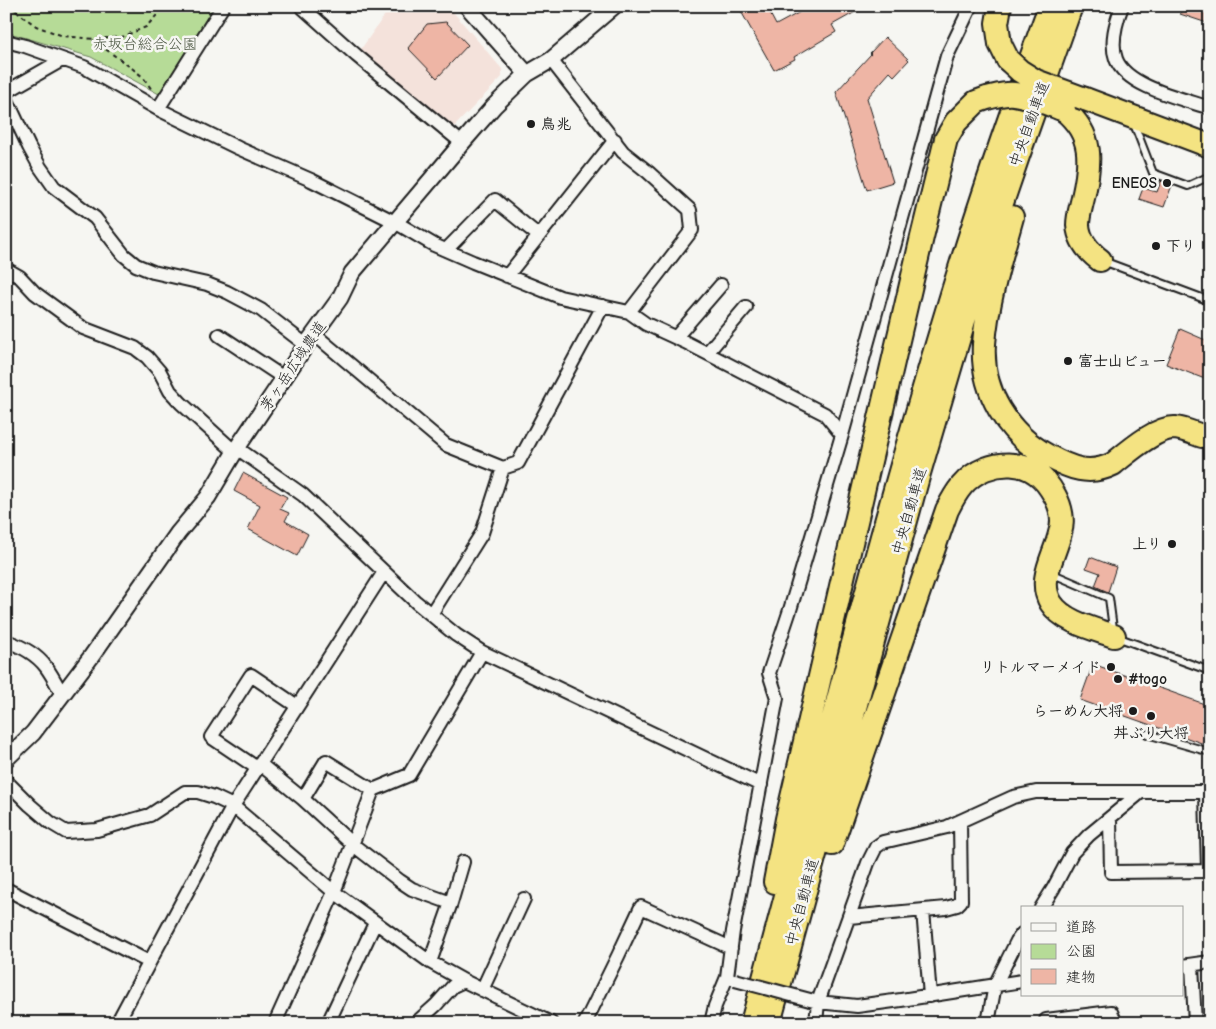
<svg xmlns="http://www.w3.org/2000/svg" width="1216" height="1029" font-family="'Comic Neue','Klee One',sans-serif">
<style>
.built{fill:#f4e2db}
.green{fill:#b6db97;stroke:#697c5a}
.building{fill:#eeb5a5;stroke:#1c1c1c}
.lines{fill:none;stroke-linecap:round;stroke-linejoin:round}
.service-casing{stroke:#1c1c1c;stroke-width:10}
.minor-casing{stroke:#1c1c1c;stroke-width:16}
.tertiary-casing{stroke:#1c1c1c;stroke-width:19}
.motorway-casing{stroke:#1c1c1c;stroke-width:26}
.path{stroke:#1c1c1c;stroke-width:2;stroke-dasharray:4 4;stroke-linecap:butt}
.service{stroke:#f6f6f2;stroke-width:6}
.minor{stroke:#f6f6f2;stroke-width:12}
.tertiary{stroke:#f6f6f2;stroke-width:15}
.motorway{stroke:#f4e382;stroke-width:22}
.minor-bridge-casing{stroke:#1c1c1c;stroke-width:16;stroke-linecap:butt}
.motorway-bridge-casing{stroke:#1c1c1c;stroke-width:26;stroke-linecap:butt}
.minor-bridge{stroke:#f6f6f2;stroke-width:12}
.motorway-bridge{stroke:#f4e382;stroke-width:22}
.poi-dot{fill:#1c1c1c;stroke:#f6f6f2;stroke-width:2}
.labels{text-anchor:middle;stroke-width:5;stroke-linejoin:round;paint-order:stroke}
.park-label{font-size:15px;fill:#4a5541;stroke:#f6f6f2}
.poi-label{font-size:15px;font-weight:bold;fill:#1c1c1c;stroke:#f6f6f2;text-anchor:start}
.street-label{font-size:15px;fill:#1c1c1c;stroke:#f6f6f2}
</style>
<rect width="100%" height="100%" fill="#f6f6f2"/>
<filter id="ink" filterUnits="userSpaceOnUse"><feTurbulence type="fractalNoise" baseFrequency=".02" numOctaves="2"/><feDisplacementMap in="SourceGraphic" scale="10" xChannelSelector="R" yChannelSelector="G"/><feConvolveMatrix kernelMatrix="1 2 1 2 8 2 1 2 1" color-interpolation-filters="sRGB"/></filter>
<g filter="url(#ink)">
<path class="built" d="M391,6H448L502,69V77L452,129L359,52Z"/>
<path class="green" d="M6,6H214L159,94L91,57L6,32Z"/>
<path class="building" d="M738,6H766L776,25L800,12L797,6H866L832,25L836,32L794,57L795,59L774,70Z
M1183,6H1210V24L1180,14Z
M446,22L468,45L437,78L408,48L427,24Z
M885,37L909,60L894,76L890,72L867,98L893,182L867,190L836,92L871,54L870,53Z
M1161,181L1172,185L1164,207L1139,199L1143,188L1157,192Z
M1180,329L1210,342V381L1166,364Z
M243,473L287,497L280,509L289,513L285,521L308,534L297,556L248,529L260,505L234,491Z
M1090,557L1116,567L1108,592L1095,586L1100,573L1086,568Z
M1093,664L1210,706V746L1080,700Z"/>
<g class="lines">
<defs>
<path id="service" d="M1134,124L1153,173L1188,186L1210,176
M1103,261L1210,301
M1051,573L1109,598L1114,636L1210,671
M1147,734L1210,752"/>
<path id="minor" d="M301,6L357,56L462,143
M1122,6C1116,22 1110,42 1116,59C1126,87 1184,99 1210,108
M6,41L25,46L84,67L158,109L238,148L311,180L395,222L434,245L473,262L560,297L629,312L646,324L685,342L825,414L842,435
M551,60L623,152L648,172L690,210L692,230L629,312
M6,92L62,60
M6,98L29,147L40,167L54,187L95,218L124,255L136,265L153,272L207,284L227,292L261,310L306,345
M158,109L223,6
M446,250L495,200L539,236
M6,269L20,277L35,293L83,328L135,348L147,357L160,372L170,391L181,403L235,452
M507,276L615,140
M314,334L446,445L503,468L518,463L603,306
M219,335L284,378
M676,337L721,285
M707,353L746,307
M237,448L303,495L416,602L456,635L482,652L761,785
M431,614L482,533L503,468
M6,641C21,646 37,655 46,667C52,675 57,685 62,694
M260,764L303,799L352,844L400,881L412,889L451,903
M257,768L211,737L251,675L297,706
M6,781L30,805L51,823L66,832L97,830L150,815L185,792H198L214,797L233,806L334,892L430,962L464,981L551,1023
M303,799L326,761L373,790
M1110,818L1111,872L1208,871L1206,792
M6,889L149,962
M1041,908L1053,889L1072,853L1089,835L1141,792
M923,910L930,996
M849,917L946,908L957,905L961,901L960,821
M430,962L451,903L463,862
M1192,965L1195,1023
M1182,966L1210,962
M482,990L524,899
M810,1000L818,1002L857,1006L901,1000L1022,981
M1046,1020L1111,1012L1116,1023
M117,1023L233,806L384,572
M275,1023L334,892L373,790L409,775L482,652
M328,1023L375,923
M416,1023L436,1005L453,986L464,981
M585,1023L618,956L641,907L731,948
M711,1023L715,1006L727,977L733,931L777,698L769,673L790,610L842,435L947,56L971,6
M816,1023L818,1002L868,863L876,847L883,842L947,827L1013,797L1036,792H1210
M988,1023L995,985L1017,941L1022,934"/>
<path id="tertiary" d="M467,6L527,74
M6,759L33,733L91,657L178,533L208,497L237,448L306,345L340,298L352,273L462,143L494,106L527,74L551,60L614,6"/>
<path id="motorway" d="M1000,6L997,23L1000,44L1008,60
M1085,99L1210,146
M1064,110C1094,135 1091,162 1083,198C1081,207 1078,216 1078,225C1079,239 1088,251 1100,260
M1012,217C1001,257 987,302 984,344C981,391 1007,434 1048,456C1070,468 1089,476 1113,464C1128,452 1156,427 1175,428C1184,429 1193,433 1202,436
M832,844L947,510C956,492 965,477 985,469C1001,463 1021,462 1036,473C1045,479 1050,487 1055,496C1061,507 1064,521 1060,533C1055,556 1037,580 1051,603C1063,622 1094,629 1114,636
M775,882L787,819L922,237L946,139L956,122L976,102L987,98
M752,1023C820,771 883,517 960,268C987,180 1018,93 1050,6
M769,1023L919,473L978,273L1018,156L1071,6"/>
</defs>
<use href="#service" class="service-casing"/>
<use href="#minor" class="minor-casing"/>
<use href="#tertiary" class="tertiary-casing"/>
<use href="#motorway" class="motorway-casing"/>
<path class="path" d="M9,6L36,26L63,36L95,39L122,37L146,27L165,6
M93,40L133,69L143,77L152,90"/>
<use href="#service" class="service"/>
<use href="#minor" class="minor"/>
<use href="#tertiary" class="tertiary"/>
<use href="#motorway" class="motorway"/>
<defs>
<path id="minor-bridge" d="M735,980L810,1000"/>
<path id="motorway-bridge" d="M1008,60L1020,71L1036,81L1085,99
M987,98C996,96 1005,93 1014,94C1031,96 1048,104 1064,110"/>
</defs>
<use href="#minor-bridge" class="minor-bridge-casing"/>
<use href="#motorway-bridge" class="motorway-bridge-casing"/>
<use href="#minor-bridge" class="minor-bridge"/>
<use href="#motorway-bridge" class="motorway-bridge"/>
</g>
</g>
<g class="poi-dot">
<circle cx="531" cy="124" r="5"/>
<circle cx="1167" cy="183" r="5"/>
<circle cx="1156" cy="246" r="5"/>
<circle cx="1068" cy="361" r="5"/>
<circle cx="1172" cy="544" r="5"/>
<circle cx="1111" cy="667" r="5"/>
<circle cx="1118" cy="679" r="5"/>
<circle cx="1133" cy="711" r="5"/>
<circle cx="1151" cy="716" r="5"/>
</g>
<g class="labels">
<g class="park-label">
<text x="145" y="49">赤坂台総合公園</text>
</g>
<g class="poi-label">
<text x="541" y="129">鳥兆</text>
<text x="1157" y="188" text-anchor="end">ENEOS</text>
<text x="1166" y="251">下り</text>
<text x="1078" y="366">富士山ビュー</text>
<text x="1162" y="549" text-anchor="end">上り</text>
<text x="1101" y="672" text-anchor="end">リトルマーメイド</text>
<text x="1128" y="684">#togo</text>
<text x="1123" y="716" text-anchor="end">らーめん大将</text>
<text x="1151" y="738" text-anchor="middle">丼ぶり大将</text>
</g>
<g class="street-label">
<text transform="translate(1029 124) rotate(-70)" y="5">中央自動車道</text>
<text transform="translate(293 366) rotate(-56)" y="5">茅ヶ岳広域農道</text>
<text transform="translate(909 511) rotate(-74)" y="5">中央自動車道</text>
<text transform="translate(802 902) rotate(-75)" y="5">中央自動車道</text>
</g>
</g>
<rect width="1216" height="1029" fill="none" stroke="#f6f6f2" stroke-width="25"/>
<rect x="12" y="12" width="1191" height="1004" fill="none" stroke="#1c1c1c" stroke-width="2" filter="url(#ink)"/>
<rect x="1021" y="906" width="162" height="90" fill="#f6f6f2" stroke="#9f9f9c"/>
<rect x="1031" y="923" width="25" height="8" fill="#f6f6f2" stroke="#9f9f9c"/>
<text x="1066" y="932" font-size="15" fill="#1c1c1c">道路</text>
<rect x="1031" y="944" width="25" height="15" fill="#b6db97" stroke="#9f9f9c"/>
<text x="1066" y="956" font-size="15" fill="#1c1c1c">公園</text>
<rect x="1031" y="969" width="25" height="15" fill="#eeb5a5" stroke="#9f9f9c"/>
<text x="1066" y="982" font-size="15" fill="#1c1c1c">建物</text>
</svg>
